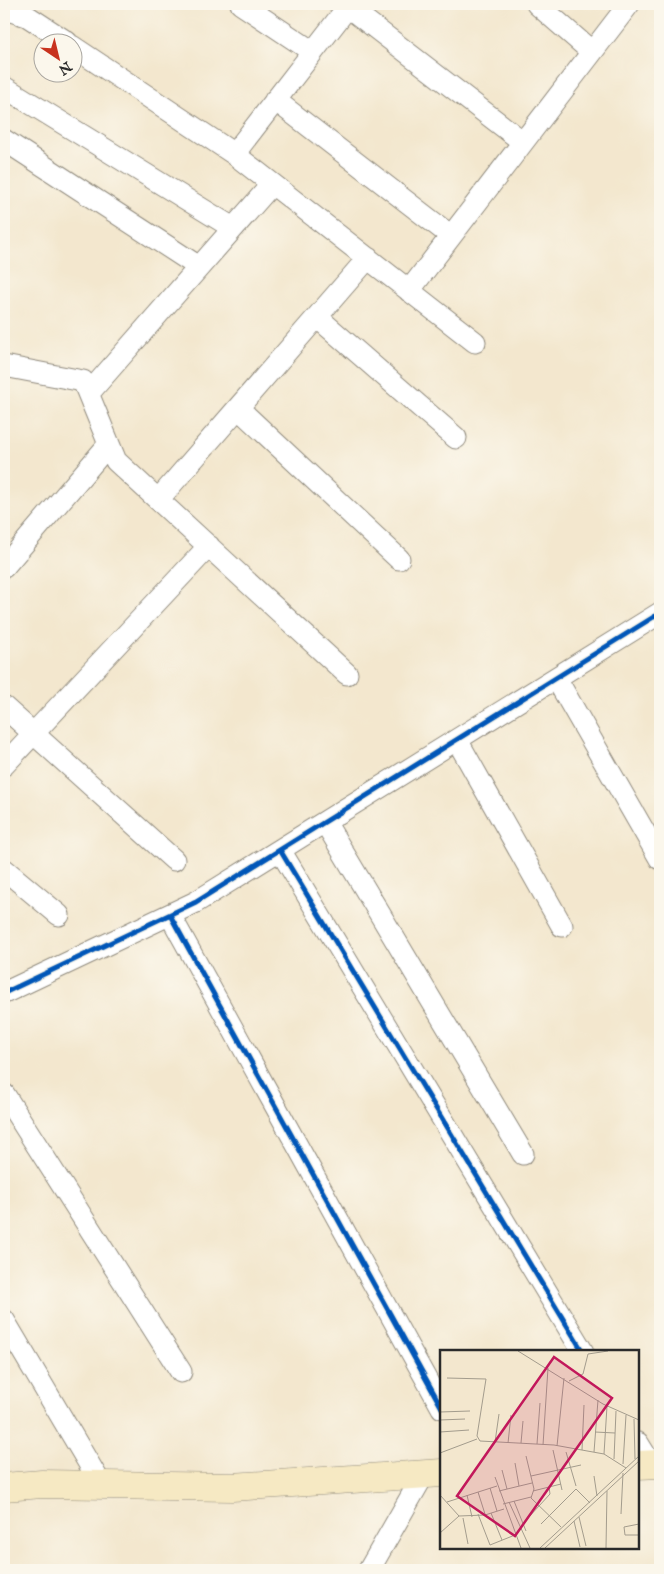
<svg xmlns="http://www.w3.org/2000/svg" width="664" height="1574" font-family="'IM FELL English',serif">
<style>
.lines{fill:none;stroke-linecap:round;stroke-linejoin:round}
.street-casing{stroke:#8f897c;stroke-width:23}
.secondary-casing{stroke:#8f897c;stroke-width:29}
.street{stroke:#fff;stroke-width:21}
.secondary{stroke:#f6e9c3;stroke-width:28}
.cycleway-casing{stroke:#fbf7ec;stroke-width:8}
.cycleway{stroke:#0057b8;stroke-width:5}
.inset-road{fill:none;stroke:#a39c8d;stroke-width:1}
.view{fill:#c2185b;fill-opacity:0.15;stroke:#c2185b;stroke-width:2.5}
.inset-edge{fill:none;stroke:#2b2b2b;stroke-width:2.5}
</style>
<rect width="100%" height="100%" fill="#fbf7ec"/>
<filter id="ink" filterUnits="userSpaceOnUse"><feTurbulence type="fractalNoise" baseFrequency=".02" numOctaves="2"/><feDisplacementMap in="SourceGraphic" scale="10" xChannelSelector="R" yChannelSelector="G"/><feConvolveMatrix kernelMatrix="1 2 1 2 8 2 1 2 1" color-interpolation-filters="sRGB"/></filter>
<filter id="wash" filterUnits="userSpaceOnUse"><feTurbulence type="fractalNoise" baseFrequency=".0096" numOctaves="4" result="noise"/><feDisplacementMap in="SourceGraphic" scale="20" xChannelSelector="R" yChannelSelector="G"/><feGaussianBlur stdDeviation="1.12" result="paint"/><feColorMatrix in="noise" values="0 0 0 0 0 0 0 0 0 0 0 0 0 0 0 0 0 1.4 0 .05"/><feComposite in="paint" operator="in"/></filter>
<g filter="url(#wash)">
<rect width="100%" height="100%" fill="#f3e7ce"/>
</g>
<g filter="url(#ink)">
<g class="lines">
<defs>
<path id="street" d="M241,4L313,52
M537,4L592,52
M348,7L523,142
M4,9L27,16L67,42
M72,46L234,154L475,342
M4,87L233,228
M275,100L451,236
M4,140L199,267
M234,154L350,4
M409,291L629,4
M317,317L456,438
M4,366L83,381L116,461L347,674
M89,393L272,184
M238,408L399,559
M158,500L368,258
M4,567L109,444
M556,678L660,859
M4,707L174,860
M457,740L562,926
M4,765L209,546
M325,822L523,1154
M280,850L583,1352
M4,869L59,915
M170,915L442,1408
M4,993L196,902L660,613
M4,1094L181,1372
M4,1320L101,1484
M638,1443L651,1464
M369,1570L424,1474"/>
<path id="secondary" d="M638,1465L660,1464
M4,1487L42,1484L232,1487L442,1473"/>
</defs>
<use href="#street" class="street-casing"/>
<use href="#secondary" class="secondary-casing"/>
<use href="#street" class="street"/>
<use href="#secondary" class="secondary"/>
<defs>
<path id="cycleway" d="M280,850L583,1352
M170,915L442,1408
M4,993L196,902L660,613"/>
</defs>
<use href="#cycleway" class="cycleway-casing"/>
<use href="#cycleway" class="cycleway"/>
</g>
</g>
<g transform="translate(440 1350)">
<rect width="199" height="199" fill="#f3e7ce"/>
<path class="inset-road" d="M78,1L163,54L199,70M7,28L46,29L37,86L40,91L114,95L164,104L186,118M129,31L143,24L148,4L168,1M0,62L30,61M194,69L195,109M0,70L25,69M0,82L29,80M155,82L175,83M55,92L59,64M68,93L71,65M81,93L83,71M97,94L100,53M103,95L108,18M117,96L124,28M113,100L122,140M142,100L144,55M126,102L136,136M154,102L158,50M0,103L37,89M164,104L167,56M86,106L94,139L91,148L121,177M174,109L176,61M75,113L79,136M183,114L186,65M62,120L67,139M91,126L141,115M154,126L157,146M55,127L81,198M50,138L57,161M59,141L92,133M93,141L121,134M38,142L45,164M0,145L19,166M27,145L32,167M74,151L86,181M7,152L57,136M69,152L90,198M63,154L91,147M51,163L62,190M38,164L50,195L75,185M181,164L183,123M139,167L146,196M23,168L28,194M88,168L110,144L109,137M134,171L140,197M101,174L136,139L150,153M199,174L184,177L185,185H199M0,183L19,166L45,165L64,159M100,198L199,106M105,198L199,111M166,198L167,141"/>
<path class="view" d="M114,7L172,48L75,186L17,146Z"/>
<rect width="199" height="199" class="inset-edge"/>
</g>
<rect width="664" height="1574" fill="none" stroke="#fbf7ec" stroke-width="20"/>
<g transform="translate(58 58) rotate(145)"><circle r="24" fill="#fbf7ec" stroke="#a8a59f"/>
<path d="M0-4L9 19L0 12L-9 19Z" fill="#c8321e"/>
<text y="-8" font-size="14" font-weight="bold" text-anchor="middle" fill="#2b2b2b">N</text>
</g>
</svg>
